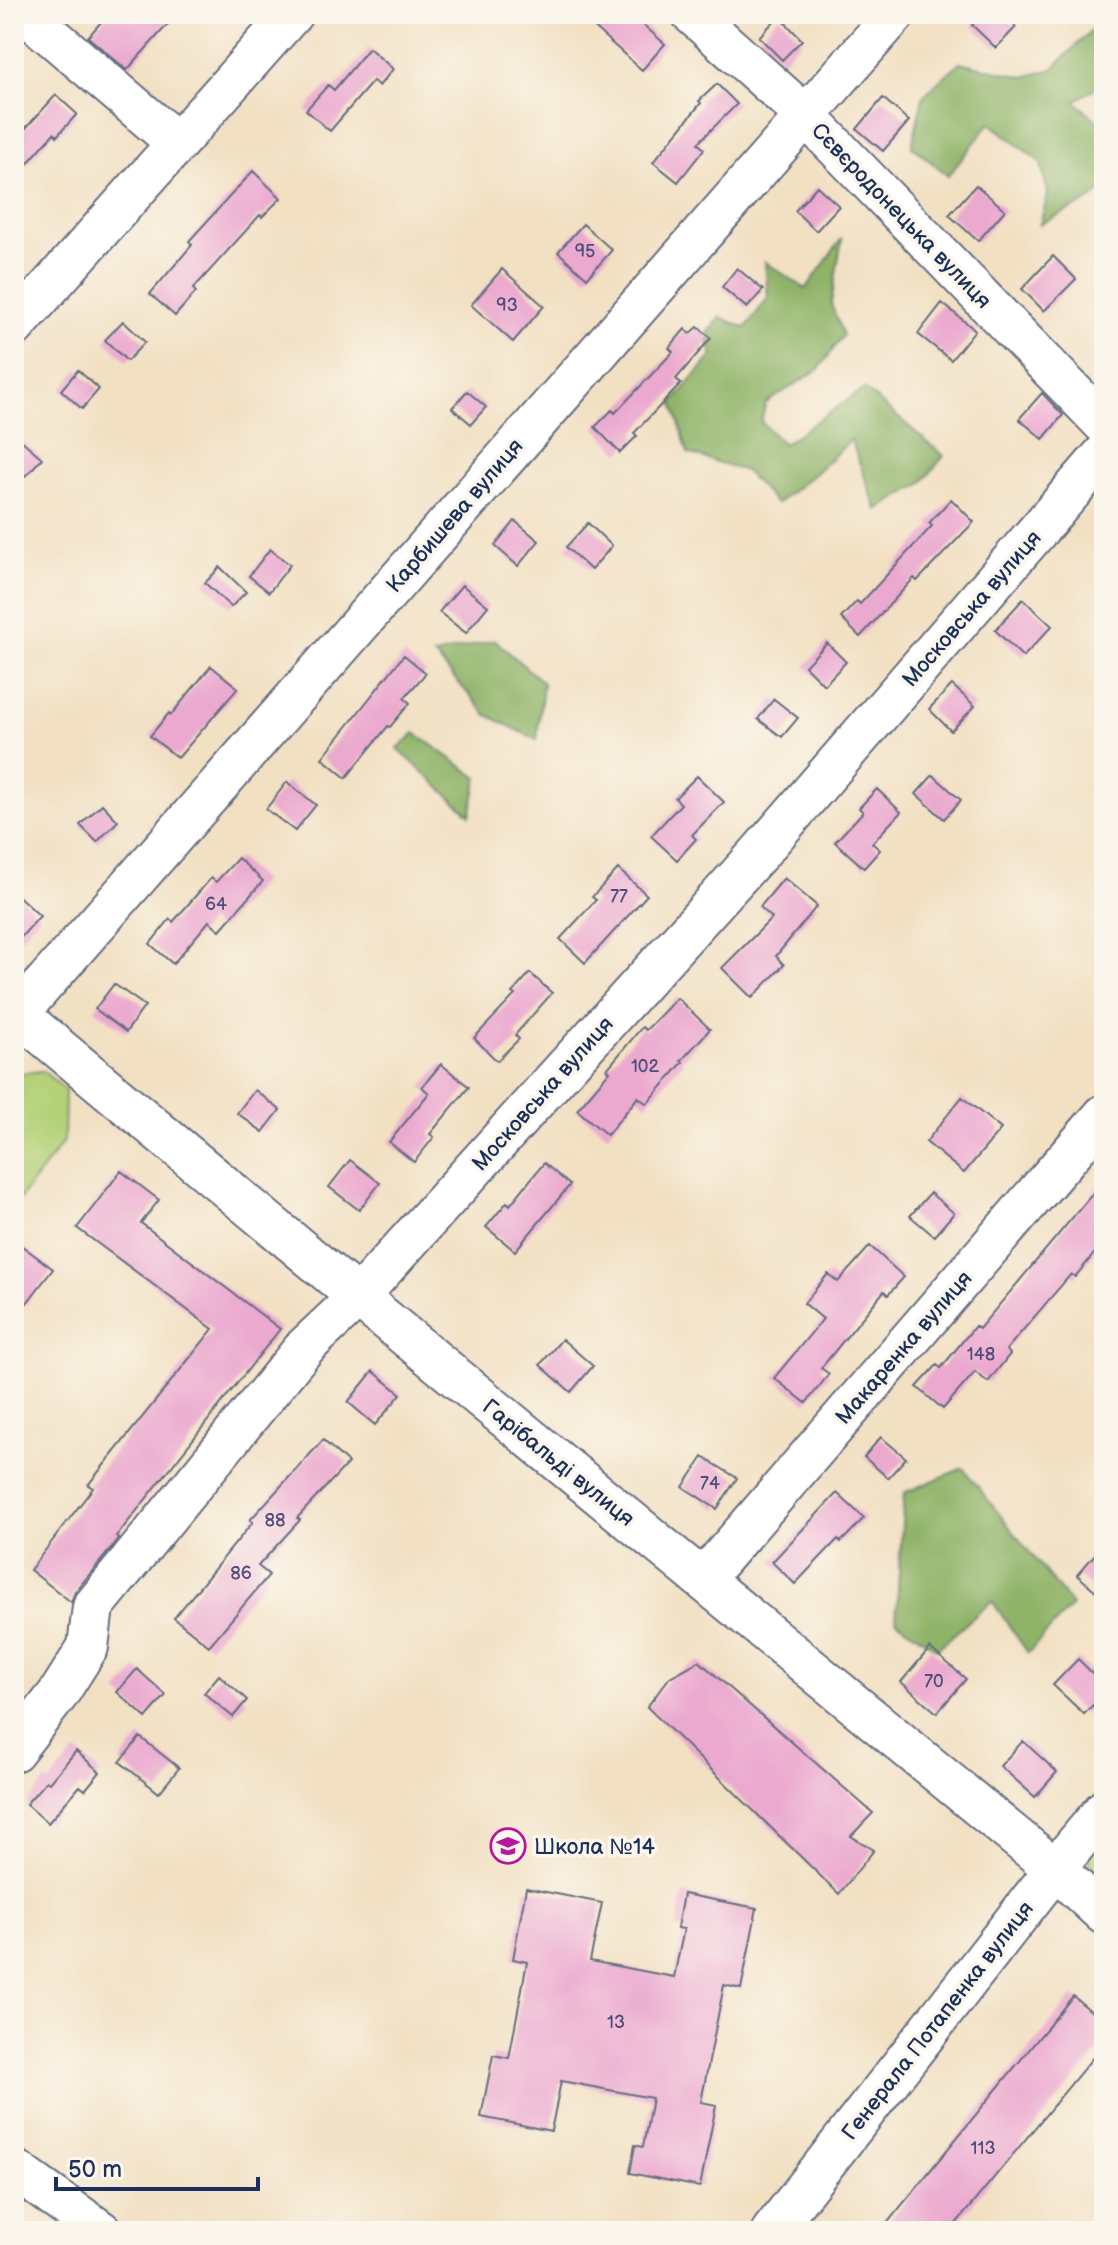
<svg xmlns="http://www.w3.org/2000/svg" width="1118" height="2245" font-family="'Balsamiq Sans',sans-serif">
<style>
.green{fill:#b4d177;stroke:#68806a;stroke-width:2}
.forest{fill:#8fb368;stroke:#557163;stroke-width:2}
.building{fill:#eba9cf}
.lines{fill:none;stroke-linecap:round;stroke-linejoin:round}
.minor-casing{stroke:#666d81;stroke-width:44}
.minor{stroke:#fff;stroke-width:40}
.labels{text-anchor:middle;stroke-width:7;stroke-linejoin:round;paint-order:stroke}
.number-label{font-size:18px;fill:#4f4e7a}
.street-label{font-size:22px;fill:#1b2f5e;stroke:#fbf7ec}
.poi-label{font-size:22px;fill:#1b2f5e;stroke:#fbf7ec;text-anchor:start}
</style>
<rect width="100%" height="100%" fill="#fbf7ec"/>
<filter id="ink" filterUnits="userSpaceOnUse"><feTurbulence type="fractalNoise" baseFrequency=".0125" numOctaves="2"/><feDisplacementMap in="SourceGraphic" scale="16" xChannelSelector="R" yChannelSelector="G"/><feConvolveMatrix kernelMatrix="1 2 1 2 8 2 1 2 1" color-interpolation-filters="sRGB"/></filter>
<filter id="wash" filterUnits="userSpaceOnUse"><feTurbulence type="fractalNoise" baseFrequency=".006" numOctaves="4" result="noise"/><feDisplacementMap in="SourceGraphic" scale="32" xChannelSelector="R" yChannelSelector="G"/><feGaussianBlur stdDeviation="1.8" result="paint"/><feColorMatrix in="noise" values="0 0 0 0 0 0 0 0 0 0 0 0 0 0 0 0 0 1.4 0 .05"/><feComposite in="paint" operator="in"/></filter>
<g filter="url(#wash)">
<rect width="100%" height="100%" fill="#f2e0c3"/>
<path class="green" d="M43,1071L65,1090L64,1141L14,1206V1074Z
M1104,1826V1885C1079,1863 1089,1850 1104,1826Z"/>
<path class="forest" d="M1104,17V82L1075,101L1104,127V189L1087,202L1040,224L1048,194L1041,163L990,123L948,176L912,146L923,96L960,62L1024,77L1053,69Z
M842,238L831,304L843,335L819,369L766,403L761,422L783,444L864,389L944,456L921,484L877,510L851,440L814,474L776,504L745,471L688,453L673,402L712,356L707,335L720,317L746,328L768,297L765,262L806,289Z
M495,640L543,683L537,740L487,715L434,655Z
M415,733L478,778L470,815L398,749Z
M963,1468L1072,1606L1028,1653L992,1601L937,1649L896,1620L904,1493Z"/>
<g id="blocks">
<path class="building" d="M108,14H177L127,70L88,37Z
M579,14H631L665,44L642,70Z
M982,14H1002L1016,27L996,48L972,25Z
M779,16L802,40L782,60L759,37Z
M369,48L393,69L379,86L373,81L330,131L306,110L328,85L334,90Z
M717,84L737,104L698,143L704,149L678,182L653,162L701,103L699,101Z
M56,95L77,114L57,136L54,133L14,179V141Z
M883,98L909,121L883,151L857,129Z
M253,171L281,198L262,217L260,215L193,289L196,292L175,316L150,294L192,245L189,241Z
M976,185L1005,210L978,241L949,215Z
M817,186L839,206L816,231L795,211Z
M583,224L612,250L587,278L558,252Z
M1053,256L1076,279L1044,311L1022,289Z
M737,268L763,290L747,308L722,287Z
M502,269L544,306L513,342L471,305Z
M942,303L975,330L951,360L918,334Z
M123,321L145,342L127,361L105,340Z
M698,327L711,338L676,379L681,384L634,433L637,436L620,453L595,427L612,410L615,413L673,352L669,348L685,329L690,334Z
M78,370L99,389L82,409L61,390Z
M467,391L486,407L471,424L452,408Z
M1042,393L1063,415L1043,439L1019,419Z
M14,434L42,458L26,476L14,465Z
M951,499L974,522L917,581L914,578L860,637L841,618L857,601L860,604L932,526L929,523Z
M515,521L539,541L518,566L495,546Z
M588,523L612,546L591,570L566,547Z
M270,549L290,565L269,592L249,576Z
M220,567L246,592L231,607L205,583Z
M462,585L488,606L466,633L439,612Z
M1023,599L1052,626L1023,657L995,630Z
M827,643L846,662L824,685L805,666Z
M404,655L426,673L404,698L410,703L390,727L388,726L346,778L322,758Z
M211,666L238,688L178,758L150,736L169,713L171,715Z
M952,685L975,706L951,731L929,709Z
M774,699L798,718L782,737L758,719Z
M933,775L961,800L944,819L916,794Z
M697,776L724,802L692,835L696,839L677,860L651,836L681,804L675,798Z
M287,782L316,805L295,831L266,809Z
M877,789L901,812L872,843L880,850L864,868L835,842L863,812L859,808Z
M102,804L118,821L97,842L80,825Z
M238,858L263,881L220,930L209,921L173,964L150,944L170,919L173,922L211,878L216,882Z
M618,869L647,895L585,963L560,939L596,900L592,897Z
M784,878L817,906L776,956L784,965L752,998L722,968L772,918L760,907Z
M14,892L40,916L14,945Z
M530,973L552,993L515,1035L519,1039L497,1061L474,1038L515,995L512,993Z
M114,984L145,1006L126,1032L95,1009Z
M677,998L710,1029L681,1061L683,1062L647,1104L638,1097L607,1135L577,1110L610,1071L607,1069L642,1027L646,1030Z
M441,1064L469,1087L430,1134L434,1137L414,1162L389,1142L429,1093L422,1087Z
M255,1090L280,1110L263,1132L237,1113Z
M962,1097L1001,1129L964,1173L926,1142Z
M350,1160L380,1183L359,1210L329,1187Z
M544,1163L570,1185L515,1251L486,1227L507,1202L510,1205Z
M121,1171L159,1200L141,1223L280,1329L116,1537L119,1539L75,1592L71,1602L30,1570L93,1488L88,1485L213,1329L77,1228Z
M1104,1180V1242L1075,1277L1071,1274L1006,1350L1010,1354L988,1382L975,1372L943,1409L917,1387L937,1365L941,1368L975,1326L979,1329Z
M930,1193L954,1213L934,1236L910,1216Z
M14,1240L53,1269L26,1304L14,1295Z
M870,1246L904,1277L888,1295L884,1291L821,1368L829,1374L806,1403L774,1378L823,1319L804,1303L828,1274L838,1282Z
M562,1339L593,1366L571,1392L540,1365Z
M373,1371L401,1394L375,1425L348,1402Z
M881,1437L906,1458L888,1478L864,1457Z
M323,1440L348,1463L297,1518L300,1520L258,1566L269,1575L209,1646L174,1618L253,1522L250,1520Z
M703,1457L737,1478L717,1509L683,1487Z
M837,1493L864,1518L841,1542L838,1539L795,1584L772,1562Z
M1104,1544V1598L1077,1575Z
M930,1648L966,1679L937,1713L901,1682Z
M1078,1659L1104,1685V1694L1084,1714L1053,1685Z
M699,1661L873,1813L851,1836L874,1850L839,1894L647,1707L670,1677Z
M137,1669L166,1695L146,1718L117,1692Z
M219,1675L247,1700L233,1717L204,1693Z
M140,1737L179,1768L159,1793L120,1762Z
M1023,1741L1057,1772L1035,1797L1000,1766Z
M76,1751L100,1772L85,1790L80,1786L48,1823L26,1804L46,1781L49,1783Z
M526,1888L602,1903L590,1961L674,1977L684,1929L677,1928L683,1894L757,1908L741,1989L724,1985L701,2102L716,2105L700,2187L630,2173L635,2145L643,2147L652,2098L561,2081L551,2131L481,2117L493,2055L509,2058L527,1962L513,1959Z
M1073,1996L1104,2022V2044L950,2231H899L888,2222Z"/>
</g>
</g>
<g filter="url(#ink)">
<use href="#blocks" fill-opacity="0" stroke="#666d81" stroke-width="2"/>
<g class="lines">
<defs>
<path id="minor" d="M26,14L176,142
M692,14L805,115L1104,424
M14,327L292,14
M14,1011L358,1297L1055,1869L1104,1914
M14,1018L895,14
M703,1579L1104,1115
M14,1751L59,1693L88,1647L93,1607L305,1347L358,1297L760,852L1104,454
M14,2169L101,2231
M772,2231L1055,1869L1104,1810"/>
</defs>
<use href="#minor" class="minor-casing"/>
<use href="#minor" class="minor"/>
</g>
</g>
<defs>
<symbol id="school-ring" viewBox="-11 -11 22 22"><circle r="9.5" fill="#fbf7ec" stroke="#b5179e" stroke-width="1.5"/><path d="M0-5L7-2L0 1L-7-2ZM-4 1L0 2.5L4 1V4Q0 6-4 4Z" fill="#b5179e"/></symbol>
</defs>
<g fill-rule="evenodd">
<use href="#school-ring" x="488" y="1826" width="40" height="40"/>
</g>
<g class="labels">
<g class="number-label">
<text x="585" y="257">95</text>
<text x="507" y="311">93</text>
<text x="619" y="902">77</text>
<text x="216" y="910">64</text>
<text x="645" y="1072">102</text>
<text x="981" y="1360">148</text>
<text x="710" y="1489">74</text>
<text x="275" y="1526">88</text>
<text x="241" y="1579">86</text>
<text x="934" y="1687">70</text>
<text x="616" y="2028">13</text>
<text x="983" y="2154">113</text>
</g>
<g class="street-label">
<text transform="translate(902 215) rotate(46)" y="8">Сєвєродонецька вулиця</text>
<text transform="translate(454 515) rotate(-49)" y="8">Карбишева вулиця</text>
<text transform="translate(971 608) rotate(-49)" y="8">Московська вулиця</text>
<text transform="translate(542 1093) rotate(-48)" y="8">Московська вулиця</text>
<text transform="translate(903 1347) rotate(-49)" y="8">Макаренка вулиця</text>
<text transform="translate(559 1462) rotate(39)" y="8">Гарібальді вулиця</text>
<text transform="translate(937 2020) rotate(-52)" y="8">Генерала Потапенка вулиця</text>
</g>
<g class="poi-label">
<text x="534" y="1854">Школа №14</text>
</g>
</g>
<rect width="1118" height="2245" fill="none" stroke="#fbf7ec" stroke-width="48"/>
<path d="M56 2177v12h202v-12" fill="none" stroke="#1b2f5e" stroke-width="4"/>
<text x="68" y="2177" font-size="24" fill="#1b2f5e" stroke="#fbf7ec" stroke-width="6" paint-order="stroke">50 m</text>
</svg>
